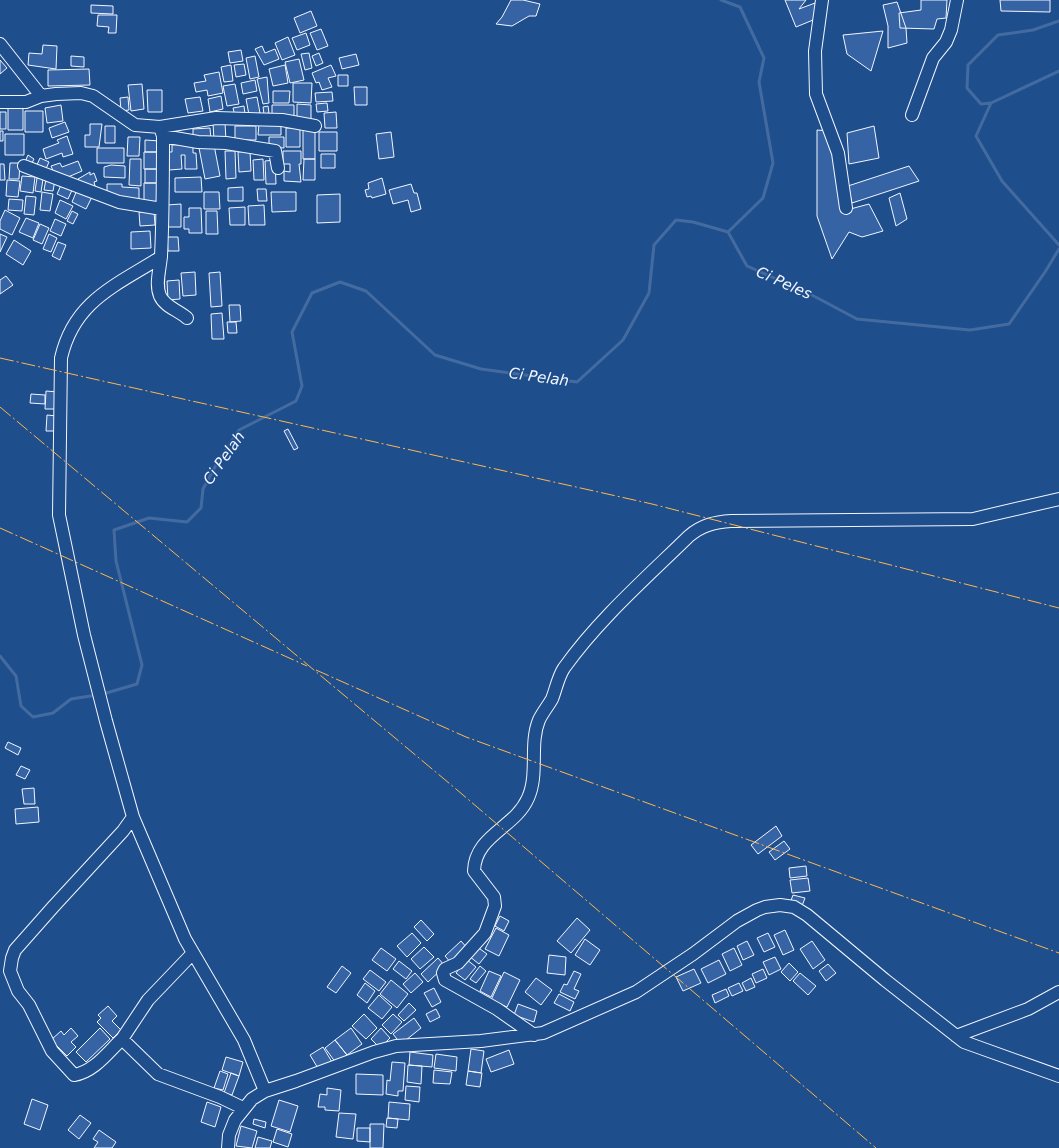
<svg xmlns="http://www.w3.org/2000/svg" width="1059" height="1148" font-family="'DejaVu Sans',sans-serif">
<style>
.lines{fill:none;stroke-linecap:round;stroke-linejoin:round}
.stream{stroke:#446ba0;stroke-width:3}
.building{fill:#3563a3;stroke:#f2f6ff}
.minor-casing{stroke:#f2f6ff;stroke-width:14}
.minor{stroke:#1f4e8c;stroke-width:12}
.power{stroke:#ffb74d;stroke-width:1;stroke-dasharray:14 3 2 3;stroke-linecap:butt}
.labels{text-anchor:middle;stroke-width:3;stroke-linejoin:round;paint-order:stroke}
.water-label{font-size:15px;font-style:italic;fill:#f2f6ff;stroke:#1f4e8c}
</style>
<rect width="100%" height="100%" fill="#1f4e8c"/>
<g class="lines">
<path class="stream" d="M721,0L740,7L764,58L759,82L773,163L763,198L728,232L747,266L810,294L857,319L970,330L1009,324L1045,272L1059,249
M1059,71L991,103L976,136L1002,181L1059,245
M991,103L981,104L967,88L968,65L998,35L1033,30L1059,21
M0,656L16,676L21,706L33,717L53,713L71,699L97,695
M103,694L137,684L142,665L116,561L114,530L149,518L187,522L201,508L203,489L216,465L239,430L296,401L302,386L292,332L312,293L340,282L366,291L435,355L481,369L577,382L623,340L649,293L654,245L676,220L693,222L728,232"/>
</g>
<path class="building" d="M511,0H523L540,4L536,16H529L512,26L496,24L502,17Z
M785,0H806L799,9L815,3L818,18L796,27Z
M921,0H947L946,18L937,19L934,29L900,28L899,13L921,10Z
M1000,0H1050V12L1001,11Z
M897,2L906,28L907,43L888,48V26L883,5Z
M91,5L113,6V14L91,13Z
M311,11L317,26L300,33L294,18Z
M98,15H117L116,33H108L109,27L97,26Z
M321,29L328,46L317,50L310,33Z
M883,31L871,71L847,54L843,35Z
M306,33L310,45L297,50L292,38Z
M288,37L295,55L282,60L275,43Z
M43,45L57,46L56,69L28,65L29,53L42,54Z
M262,46L265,53L275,49L279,59L264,65L255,49Z
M241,50L243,61L230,63L228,52Z
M309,53L312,68L305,70L301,54Z
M319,53L323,63L316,66L312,56Z
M356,54L359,65L342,69L339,58Z
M71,56L84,57V67L71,66Z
M255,56L259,77L250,79L246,58Z
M299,59L304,80L290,83L285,62Z
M0,60L7,68L0,74Z
M244,64L246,75L236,77L234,65Z
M231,65L233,81L224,82L221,67Z
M285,65L288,83L273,86L269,69Z
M331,65L336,76L328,78L332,87L322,90L319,82L316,83L312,73Z
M89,69L90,85L48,86V70Z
M219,72L223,93L208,96L207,90L196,92L194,83L206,81L204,75Z
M338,75H348V86H338Z
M267,77L269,103L263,104L257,79Z
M255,80L257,91L243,94L241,83Z
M293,83H312L311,103L293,102Z
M142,84L144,109L131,111L128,85Z
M235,84L239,104L227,106L223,86Z
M354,87H367V105H355Z
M147,90H162V112H148Z
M273,91H290L289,103H273Z
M332,92L333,101L316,102L315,93Z
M221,96L223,109L210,112L208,99Z
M128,97L129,110L121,111L120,98Z
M200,97L203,111L188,113L185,99Z
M257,97L260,113L249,115L246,99Z
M327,103L328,111L317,112L316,104Z
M297,104L311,105V121H297Z
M61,105L63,121L47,123L45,108Z
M272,105H294V117H272Z
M244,106L245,114L235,116L233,108Z
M268,106L269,113L264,114L263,107Z
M8,107H23V130H8Z
M25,111H43V132H25Z
M0,112H6V129H0Z
M336,112L337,128H325L324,113Z
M65,122L69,132L52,138L49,128Z
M213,123H225L226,140H214Z
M90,124H102L99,147H85V135H90Z
M259,124H281V135H258Z
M105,126H115V143H105Z
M235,126H256V140H235Z
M874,126L879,158L849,164L847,133Z
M210,128L211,140L193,141V129Z
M286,128H300V147H286Z
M303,130H315V159H303Z
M817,130L829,131L843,211L869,204L883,231L862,237L849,232L832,259L817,216Z
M0,131H3V141H0Z
M319,132H337V151H319Z
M391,132L394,157L379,159L376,134Z
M5,134H24V155H5Z
M67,136L73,154L63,157L62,153L46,159L43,149L59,143L57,140Z
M128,137H140L139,156H127Z
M269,137H284V148L269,147Z
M145,140L160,141V152H145Z
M193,144V153H196L197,169H185V155H181L182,169L169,170V152H172V145Z
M214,145L220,176L205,179L199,148Z
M97,148H124V163H97Z
M225,151H235L236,178L226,179Z
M250,151L251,171L239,172L238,152Z
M283,151H301V164H299L301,182L284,181V171L290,172V164H283Z
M144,152H160V169H144Z
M321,154H335V168H321Z
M28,155L34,159L31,165L25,162Z
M40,158L49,162L45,171L36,167Z
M130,159H141V186L129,185Z
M263,159L264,180H254L253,160Z
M304,159H315V180H303Z
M275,160L276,184H266L265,161Z
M78,161L82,171L61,180L58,172L54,173L51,166L60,163L62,167Z
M10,163H20L19,179H9Z
M0,164H4L5,180H0Z
M111,165L125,166V178L104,177V167Z
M909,166L919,181L852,203L848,186Z
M145,169H160V183H145Z
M90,172V175L94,173L97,181L94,182L95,186L89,188L81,187L78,179Z
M22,176L35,177L33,193L20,191Z
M201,177L202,192H175V178Z
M37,178L43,179L41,192L35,191Z
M382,178L386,194L372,198L371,196L367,197L365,190L369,189L368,183Z
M46,179L55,180L53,191L44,190Z
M7,180L20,181L18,197L6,196Z
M62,183L73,188L68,199L57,194Z
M144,183H160L159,204L144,203Z
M107,184H122V187L139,188V200H117L107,195Z
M411,184L414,193H417L421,209L411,212L408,200L393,204L389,190Z
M243,187V201H228V188Z
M257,189H266L267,201H258Z
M77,190L92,197L86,209L72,202Z
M42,192L53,194L50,211L40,210Z
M204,192H219L220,209H204Z
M271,192H296V211L272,212Z
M900,193L907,219L896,226L889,198Z
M340,194V222L317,223V195Z
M26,196L36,197L34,215L24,214Z
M9,199L23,200L22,211L8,210Z
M60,200L73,206L66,219L55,213Z
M181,204V227H168L167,205Z
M264,205L265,225H249L248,206Z
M245,207V225H230L229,208Z
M189,208H201L202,233H189V229H184V217H189Z
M5,210L20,218L12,235L0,229V221Z
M72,211L78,214L73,224L67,221Z
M154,211L155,225L140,226L139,212Z
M206,211H217L218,234H206Z
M26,218L39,223L33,238L19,232Z
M55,219L66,224L61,236L50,231Z
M40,224L49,228L42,244L33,240Z
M150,231L151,248L131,249V232Z
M0,234L7,237L0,252Z
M49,234L57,238L51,252L43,249Z
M167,237H178L179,251H168Z
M14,240L31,251L23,265L6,254Z
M58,242L66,245L60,260L52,256Z
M195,272L196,295L183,296L181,273Z
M220,272L222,306L211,307L209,273Z
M6,276L13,285L0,294V280Z
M179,280L180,299L168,300L167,281Z
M229,305H240L241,321L230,322Z
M222,313L224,339H212L211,314Z
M227,322H236L237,333H228Z
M46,391L58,392V409H45Z
M31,394L45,395V404L30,403Z
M47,415L57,416V431H46Z
M288,429L298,448L294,450L284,431Z
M8,742L21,748L18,755L5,748Z
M21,766L30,770L25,779L16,775Z
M34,788L35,804H24L22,789Z
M38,807L39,822L16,824L15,809Z
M776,826L782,836L758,854L751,845Z
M784,841L790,849L775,860L769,852Z
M806,866L807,876L790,878L789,868Z
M808,878L810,891L792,893L790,880Z
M793,895L805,898L802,906L790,903Z
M500,916L509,921L504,931L495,926Z
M577,918L590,930L571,953L557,941Z
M421,920L434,934L427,941L414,927Z
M496,928L509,935L499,956L485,949Z
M785,930L794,950L783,955L774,935Z
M412,933L421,943L407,957L397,946Z
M768,933L775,947L764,952L757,938Z
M585,939L600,950L590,965L575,955Z
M461,941L468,949L452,964L445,956Z
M747,941L754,955L743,960L737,946Z
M812,941L825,960L813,969L800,949Z
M476,946L487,954L479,964L469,956Z
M424,947L434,957L420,969L411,959Z
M381,948L396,959L387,971L372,960Z
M734,948L742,965L730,971L722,954Z
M549,955L566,957L565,975L547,973Z
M775,957L781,969L769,975L763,962Z
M438,958L445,966L428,982L421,974Z
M466,959L476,967L465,980L456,973Z
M719,960L726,974L708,983L701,969Z
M399,961L412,971L406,979L393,969Z
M789,963L798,972L790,981L781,972Z
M828,964L836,973L826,981L819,971Z
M342,966L351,973L336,993L327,987Z
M480,966L486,971L476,983L470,979Z
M694,969L701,983L683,991L676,977Z
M763,969L767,978L756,983L752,974Z
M370,970L386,982L379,991L363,979Z
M489,971L501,976L491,997L480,991Z
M574,971L581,974L574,989L579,991L575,999L560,992L564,984L567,985Z
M504,972L520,980L507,1007L491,1000Z
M415,973L423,982L411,993L403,984Z
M800,973L816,986L808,995L793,981Z
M536,978L552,990L541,1005L525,992Z
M751,978L755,987L746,991L742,983Z
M391,980L408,994L397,1008L380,994Z
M365,983L375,991L367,1003L357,995Z
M739,983L743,991L732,996L728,988Z
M434,988L441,1002L432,1007L424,993Z
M726,989L729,996L715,1003L712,995Z
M559,994L574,1002L570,1011L554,1003Z
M379,995L392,1007L382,1019L368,1008Z
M409,1003L416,1010L404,1021L398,1015Z
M518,1004L537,1011L534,1022L514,1015Z
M108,1006L117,1016L112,1021L121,1030L113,1038L97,1022L101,1018L98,1015Z
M436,1009L440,1017L430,1022L426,1014Z
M364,1014L377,1028L366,1039L352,1026Z
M393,1014L402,1022L391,1034L382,1025Z
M414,1018L421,1028L401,1044L393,1034Z
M71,1028L78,1036L71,1042L76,1047L67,1056L51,1040L61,1031L64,1035Z
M100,1028L110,1039L86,1062L76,1052Z
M351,1028L362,1044L347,1055L335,1040Z
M381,1028L390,1038L380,1048L371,1039Z
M335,1040L347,1055L336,1063L325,1048Z
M323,1047L332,1062L319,1070L310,1055Z
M471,1049L484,1051L481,1073L468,1071Z
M509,1050L514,1064L491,1072L486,1059Z
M410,1052L433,1055L432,1067L409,1065Z
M436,1054L457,1057L456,1071L434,1068Z
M226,1057L243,1062L239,1076L222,1070Z
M392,1062L405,1063L403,1091H398V1096L386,1094L387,1080L390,1081Z
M408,1065L422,1066L421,1084L407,1082Z
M434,1070L452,1072L450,1084L433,1083Z
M220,1071L228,1074L223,1090L214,1088Z
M468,1071L482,1073L480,1087L466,1085Z
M231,1073L239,1076L232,1095L224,1093Z
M356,1074L383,1075V1095L356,1094Z
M406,1086L420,1087L419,1102L405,1100Z
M327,1088L341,1090L339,1111L325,1110V1107H318L320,1094L327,1095Z
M32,1099L48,1105L40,1130L24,1124Z
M279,1100L298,1106L290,1132L271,1126Z
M207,1102L221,1107L215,1127L201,1122Z
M389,1102L410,1104L409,1120L388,1118Z
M339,1113L356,1114L353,1139L336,1137Z
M80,1115L91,1123L79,1139L68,1130Z
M387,1118L398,1119L397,1128L386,1127Z
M254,1119L266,1122L265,1128L253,1124Z
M370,1124H384L383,1148H370Z
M241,1126L257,1131L252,1148L236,1146Z
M357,1128H370V1142L357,1141Z
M277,1129L292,1134L288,1147L273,1142Z
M99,1130L116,1142L112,1148H94L98,1142L93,1139Z
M258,1137L272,1141L270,1148H255Z"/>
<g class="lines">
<defs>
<path id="minor" d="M822,0L815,51L816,94L838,153L846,208
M0,44L41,96
M0,102H26L41,96L56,94L81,93L93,96L135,125L160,127L216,118L282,120L315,126
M912,115L933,58L946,42L951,30L957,0
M160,127L163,136C163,176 163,216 161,256C160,269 155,284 160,296C165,307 178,310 187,318
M163,136L198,142L226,143L275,151L278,168
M24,166L119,202L162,209
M161,257C115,286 74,301 61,358L59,515L84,635L106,721L133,817L185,939L244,1040L265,1091
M193,953L148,1000L122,1039L158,1074L220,1097L243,1108
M534,1035L497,1009L445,980L443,973L445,969L458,963L485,933L495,906L494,897L474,871C475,835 515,828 528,798C539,774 529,744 539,720C543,712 548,706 552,699C556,689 558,677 564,668C599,619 646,578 689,536C702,525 715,522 731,521L973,519L1059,499
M956,1036L1028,1009L1059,992
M122,1039C108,1052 94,1072 74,1075L52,1051L29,1005L18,991L10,971L12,958L15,950L53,907L123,831L133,817
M228,1148L229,1135L235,1120L252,1099L265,1091L296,1081L374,1052L396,1046L481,1041L543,1033L636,992L693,954L737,921L757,910L765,907L780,905L794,907L807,915L885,980L964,1042L1059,1076"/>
</defs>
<use href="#minor" class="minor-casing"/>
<use href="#minor" class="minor"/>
<path class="power" d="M0,358L652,504L1059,608
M0,407L456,789L876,1148
M0,528L307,666
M316,670L466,737L1059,953"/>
</g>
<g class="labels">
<g class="water-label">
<text transform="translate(784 283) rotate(24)" y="5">Ci Peles</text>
<text transform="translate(539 377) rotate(8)" y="5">Ci Pelah</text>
<text transform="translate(224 458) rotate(-55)" y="5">Ci Pelah</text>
</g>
</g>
</svg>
